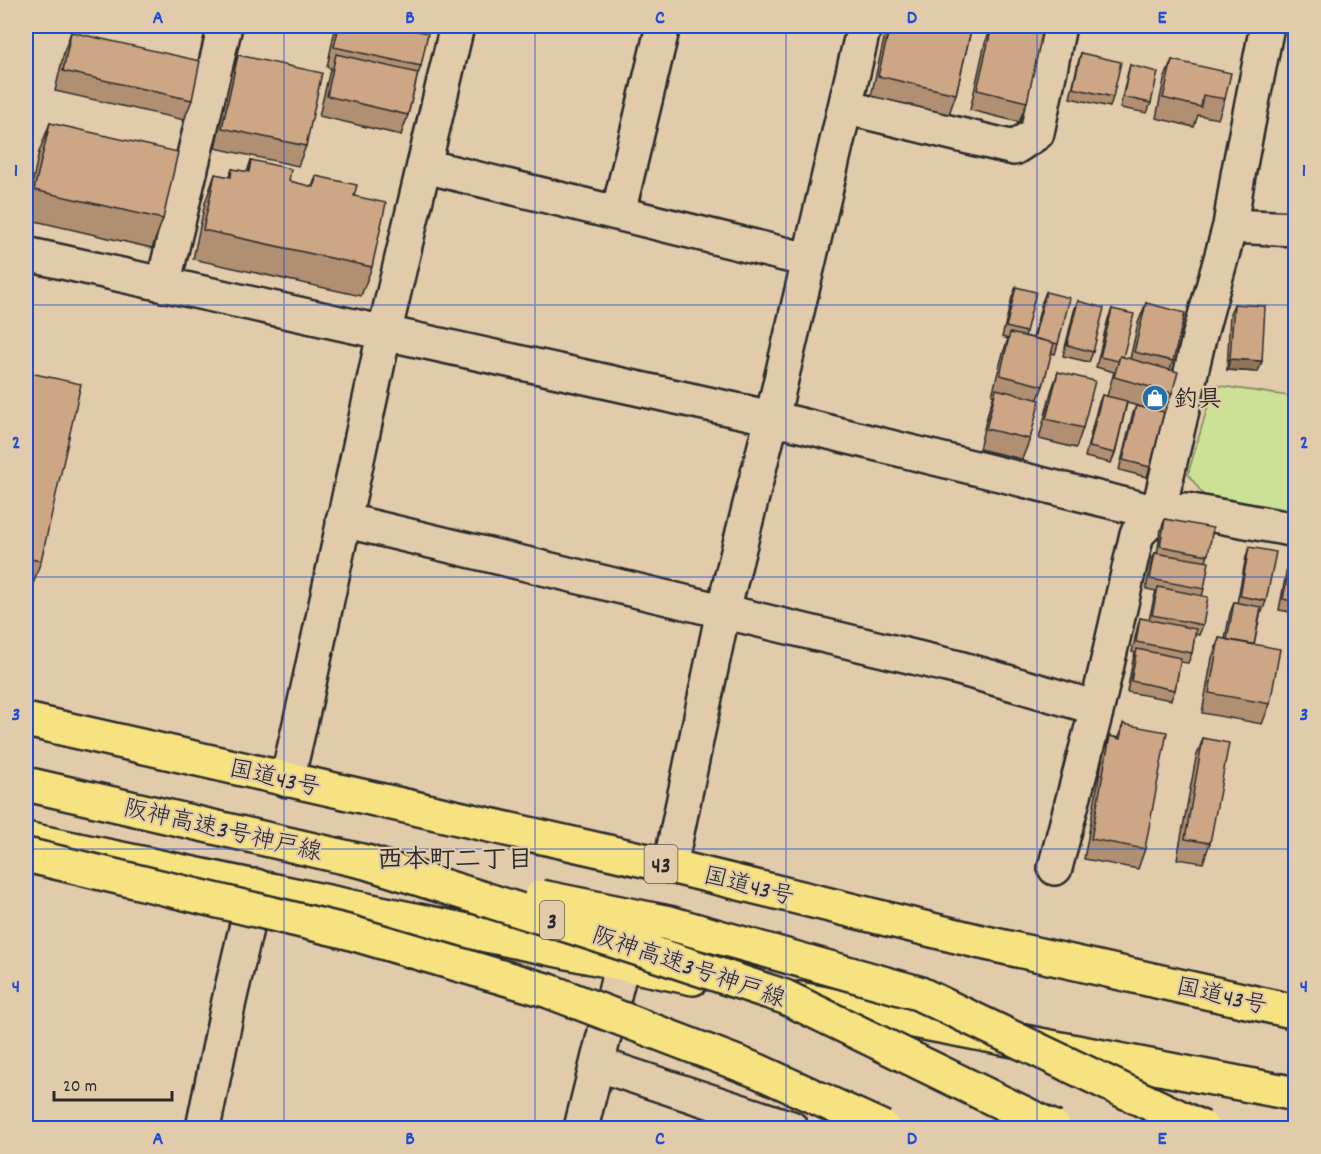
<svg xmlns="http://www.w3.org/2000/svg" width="1321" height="1154" font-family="Dekko,'Klee One',sans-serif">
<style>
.green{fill:#cce196;stroke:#7c8660;stroke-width:1.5}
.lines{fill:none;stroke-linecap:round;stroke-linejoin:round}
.minor-casing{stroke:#2b2b2b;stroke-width:38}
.trunk-casing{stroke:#2b2b2b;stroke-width:38}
.minor{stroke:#e2cbab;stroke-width:33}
.trunk{stroke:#f7e281;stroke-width:33}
.motorway-bridge-casing{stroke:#2b2b2b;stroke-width:38;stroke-linecap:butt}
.motorway-bridge{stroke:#f7e281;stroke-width:33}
.wall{fill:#b08f72;stroke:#2b2b2b;stroke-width:1.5}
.shaded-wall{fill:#90745d;stroke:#2b2b2b;stroke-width:1.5}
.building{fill:#cda685;stroke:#2b2b2b;stroke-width:1.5}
.grid{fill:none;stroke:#1d4ed8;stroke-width:1.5;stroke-opacity:0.55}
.labels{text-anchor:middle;stroke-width:4.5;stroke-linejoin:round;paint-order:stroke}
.shield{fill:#e2cbab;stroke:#625b51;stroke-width:1.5}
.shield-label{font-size:22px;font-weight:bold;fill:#2b2b2b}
.poi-label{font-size:24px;font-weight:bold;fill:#2b2b2b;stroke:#e2cbab;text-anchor:start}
.street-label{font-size:24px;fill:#2b2b2b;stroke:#e2cbab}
.neighbourhood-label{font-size:26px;font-weight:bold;fill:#2b2b2b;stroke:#e2cbab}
.neatline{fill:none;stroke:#1d4ed8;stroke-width:2}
.grid-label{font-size:20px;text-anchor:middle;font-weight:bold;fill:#1d4ed8}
</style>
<rect width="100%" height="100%" fill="#e2cbab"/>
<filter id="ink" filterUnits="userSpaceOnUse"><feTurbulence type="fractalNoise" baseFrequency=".0167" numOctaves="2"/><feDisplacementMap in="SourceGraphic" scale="12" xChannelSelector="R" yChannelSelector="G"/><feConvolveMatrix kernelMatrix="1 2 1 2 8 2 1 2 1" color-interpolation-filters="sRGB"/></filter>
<g filter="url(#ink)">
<path class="green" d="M1214,385L1295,397V517L1208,501L1188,474Z"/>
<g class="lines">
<defs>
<path id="minor" d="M845,107L1014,148L1037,133L1059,26
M425,166L808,260
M618,213L663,26
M1230,226L1296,229
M26,254L772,418L1158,513L1186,510L1296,530
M163,285L225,26
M343,520L959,668L1097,708
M287,780L305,702L384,334L457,26
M670,866L723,611L772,418L864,26
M1055,868L1097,708L1137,534L1158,513L1199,338L1230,226L1238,175L1267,26
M597,1064L791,1128
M203,1128L229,1001L256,886
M581,1128L622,964"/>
<path id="trunk" d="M26,720L670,866L977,941L1296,1012
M30,840L693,978
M799,999L1296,1094"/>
</defs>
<use href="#minor" class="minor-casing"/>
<use href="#trunk" class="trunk-casing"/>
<use href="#minor" class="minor"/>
<use href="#trunk" class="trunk"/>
<defs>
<path id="motorway-bridge" d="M26,784L366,862L573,927L785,997L1054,1128
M26,855L348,932L549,991L758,1071L883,1128
M541,897L669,923L918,993L1202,1128"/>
</defs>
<use href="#motorway-bridge" class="motorway-bridge-casing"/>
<use href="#motorway-bridge" class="motorway-bridge"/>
</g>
<path class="wall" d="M338,26H393L421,66L417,77L408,115L401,135L319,116L329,74L331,68L327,67L334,34Z
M887,26H972L956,94L949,114L871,96Z
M978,26H1037L1034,33L1027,102L1019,122L970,110L985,43L991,29Z
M71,32L192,100L184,120L55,91L64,52Z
M1081,53L1113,97L1110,107L1070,98L1078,63Z
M238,55L306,146L298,166L215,148L231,75Z
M1172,60L1225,99L1218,119L1198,115L1194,127L1156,118L1164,80Z
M1130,65L1151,103L1147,113L1120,108L1127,76Z
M50,123L163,219L152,248L26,219V212L39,152Z
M251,160L289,181L312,187L316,176L354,196L372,267L361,296L193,259L205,203L215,174L229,177L232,169L247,172Z
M1016,287L1026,332L1025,336L1033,338L1042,302L1046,292L1058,344L1055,354L1051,353L1043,386L1038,399L1030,439L1022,459L979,449L989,409L994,395H992L1003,353L1008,339L1002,337L1012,297Z
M1078,301L1093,352L1089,362L1063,356L1074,311Z
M1146,303L1173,361L1170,370L1172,393L1164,413L1150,467L1147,477L1119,470L1132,416L1136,406L1149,409L1127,403L1115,453L1111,463L1085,457L1098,405L1102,395L1107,396L1114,372L1096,367L1108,319L1112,309L1123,357L1130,359L1138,323Z
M1234,304L1262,361L1258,372L1227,370L1230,314Z
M26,372L41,561L31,590L26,589Z
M1058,372L1083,428L1076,448L1039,439L1051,392Z
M1165,519L1208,555L1206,562L1204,589L1202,596L1203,625L1199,635L1195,634L1192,653L1188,663L1180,662L1175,690L1171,700L1127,692L1133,660L1135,653L1132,652L1137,629L1140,618L1149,620L1154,598L1156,591L1146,589L1151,563L1155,553H1157L1161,529Z
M1249,547L1266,601L1262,612L1261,611L1254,645L1270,704L1262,724L1202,713L1212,658L1219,638L1225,639L1230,613L1234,602L1237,603L1246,557Z
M1292,553L1296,554V613L1279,610L1288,563Z
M1123,724L1145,849L1138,869L1084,859L1103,756L1110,736L1118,738Z
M1203,738L1210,843L1203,863L1177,859L1196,758Z"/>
<path class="shaded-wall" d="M1230,359L1262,361L1258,372L1227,370Z"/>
<path class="building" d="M339,26H393L428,33L421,66L334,47Z
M890,26H972L956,94L878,76Z
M992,26H1004L1042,34L1027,102L977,90Z
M71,32L200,61L192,100L63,71Z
M1081,53L1121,62L1113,97L1073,88Z
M336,54L418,73L408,115L327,96Z
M238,55L322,73L306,146L222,128Z
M1172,60L1231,73L1225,99L1203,95L1201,107L1163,98Z
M1130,65L1158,72L1151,103L1123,97Z
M50,123L178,152L163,219L34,190Z
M251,160L291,169L289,181L314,187L316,176L357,185L354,196L386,203L372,267L203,230L215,174L231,177L232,169L249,172Z
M1016,287L1036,292L1026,332L1006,327Z
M1046,292L1070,298L1058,344L1034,338Z
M1078,301L1104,308L1093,352L1067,345Z
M1146,303L1185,313L1173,361L1134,352Z
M1234,304L1265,306L1262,361L1230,359Z
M1112,309L1134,314L1123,357L1120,356L1118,361L1100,357Z
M1010,333L1054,343L1043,386L1000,375Z
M1120,356L1178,372L1172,393L1114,377Z
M26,372L81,384L41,561L26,558Z
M1058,372L1095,381L1083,428L1046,419Z
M996,389L1040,400L1030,439L986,429Z
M1102,395L1127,401L1115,453L1089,447Z
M1136,406L1164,412L1150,467L1123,460Z
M1165,519L1213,528L1208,555L1160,546Z
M1249,547L1276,552L1266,601L1240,596Z
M1155,553L1209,562L1204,589L1150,579Z
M1292,553L1296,554V602L1283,599Z
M1158,587L1208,597L1203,625L1152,615Z
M1234,602L1261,607L1254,645L1227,640Z
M1140,618L1196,629L1192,653L1136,642Z
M1219,638L1280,649L1270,704L1209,693Z
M1137,649L1181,658L1175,690L1131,681Z
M1123,724L1167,732L1145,849L1091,839L1110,736L1120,739Z
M1203,738L1229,743L1210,843L1185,839Z"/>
</g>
<path class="grid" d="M284,26V1128M535,26V1128M786,26V1128M1037,26V1128M26,305H1296M26,577H1296M26,849H1296"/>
<defs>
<symbol id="shop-disc" viewBox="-11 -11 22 22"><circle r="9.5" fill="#1f6fb2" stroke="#e2cbab"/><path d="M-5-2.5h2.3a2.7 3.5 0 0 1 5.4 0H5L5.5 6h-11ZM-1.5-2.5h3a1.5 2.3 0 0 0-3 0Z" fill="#fff"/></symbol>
</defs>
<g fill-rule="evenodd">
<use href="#shop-disc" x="1140" y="383" width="30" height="30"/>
</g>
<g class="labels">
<g class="shield">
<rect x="644.5" y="845" width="33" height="38" rx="4.5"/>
<rect x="540" y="901" width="24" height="38" rx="4.5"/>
</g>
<g class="shield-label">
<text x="661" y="872">43</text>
<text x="552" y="928">3</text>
</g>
<g class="poi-label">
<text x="1174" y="406">釣具</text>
</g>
<g class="street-label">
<text transform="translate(275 777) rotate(13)" y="8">国道43号</text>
<text transform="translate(223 829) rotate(13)" y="8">阪神高速3号神戸線</text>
<text transform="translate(749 885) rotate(14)" y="8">国道43号</text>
<text transform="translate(689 966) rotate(19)" y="8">阪神高速3号神戸線</text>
<text transform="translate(1222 995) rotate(13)" y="8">国道43号</text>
</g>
<g class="neighbourhood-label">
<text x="455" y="867">西本町二丁目</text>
</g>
</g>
<rect width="1321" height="1154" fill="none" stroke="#e2cbab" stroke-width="66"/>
<path d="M54 1091v9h118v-9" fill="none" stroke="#2b2b2b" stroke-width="3"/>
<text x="63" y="1091" font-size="18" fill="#2b2b2b" stroke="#e2cbab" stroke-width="4.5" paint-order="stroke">20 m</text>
<rect x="33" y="33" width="1255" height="1088" class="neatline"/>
<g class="grid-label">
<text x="158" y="23">A</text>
<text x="410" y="23">B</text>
<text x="660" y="23">C</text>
<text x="912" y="23">D</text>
<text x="1162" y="23">E</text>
<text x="16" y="176">1</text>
<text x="1304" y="176">1</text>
<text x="16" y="448">2</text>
<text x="1304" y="448">2</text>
<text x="16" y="720">3</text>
<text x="1304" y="720">3</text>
<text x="16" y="992">4</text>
<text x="1304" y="992">4</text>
<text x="158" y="1144">A</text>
<text x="410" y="1144">B</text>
<text x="660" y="1144">C</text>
<text x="912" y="1144">D</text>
<text x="1162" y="1144">E</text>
</g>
</svg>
